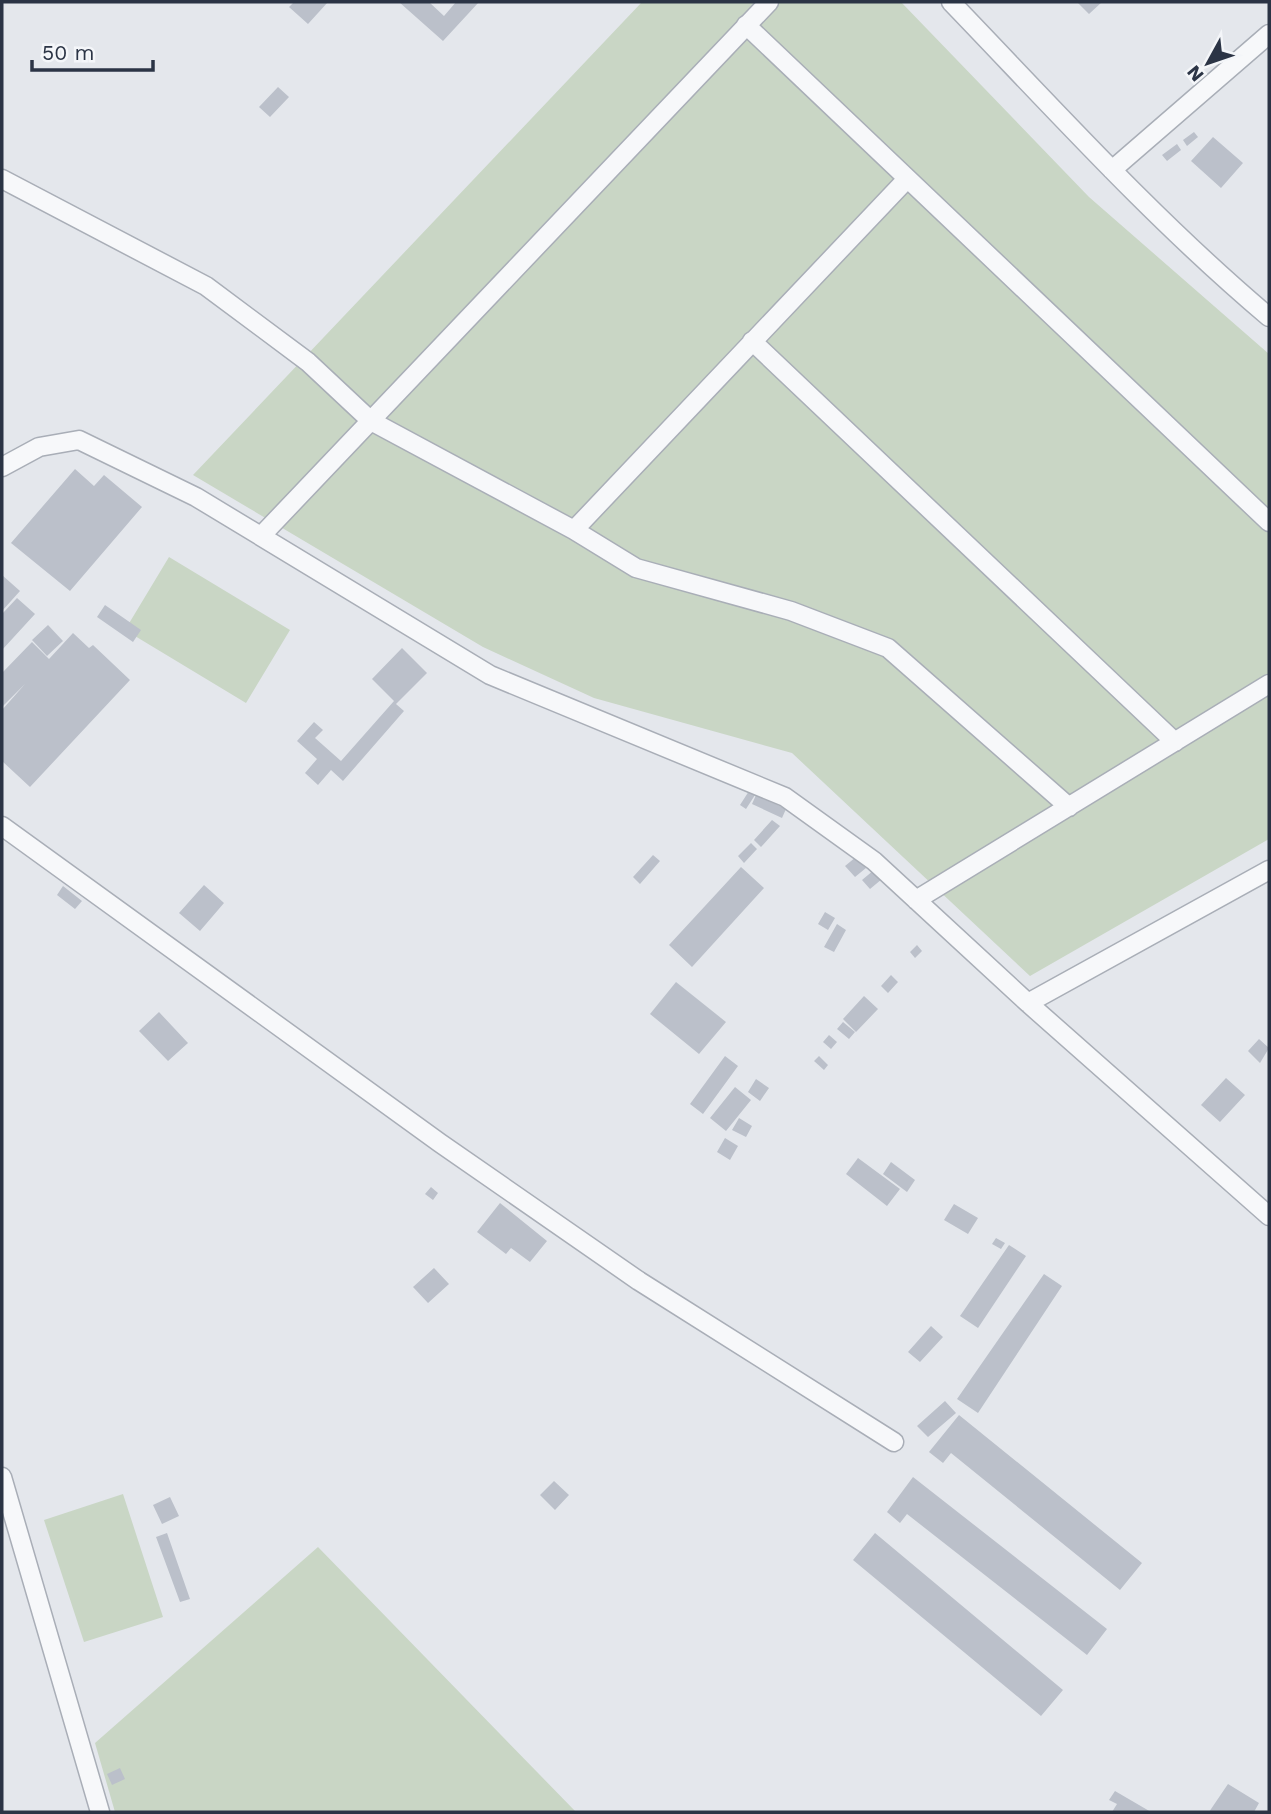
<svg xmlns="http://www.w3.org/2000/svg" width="1271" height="1814" font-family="'Work Sans',sans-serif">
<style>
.green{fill:#c9d6c5}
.building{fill:#bbc0ca}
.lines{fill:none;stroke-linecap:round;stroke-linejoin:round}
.minor-casing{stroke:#a9aeb7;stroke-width:21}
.minor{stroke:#f7f8fa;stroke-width:18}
</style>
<rect width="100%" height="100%" fill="#e4e7ec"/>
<path class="green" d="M642,2H901L1089,197L1269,354V839L1030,976L792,753L594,698L483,647L193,475Z
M169,557L290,630L246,703L125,630Z
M123,1494L163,1617L84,1642L44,1520Z
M318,1547L576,1812H115L95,1743Z"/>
<path class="building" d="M294,2H328L308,24L289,7Z
M399,2H429L444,16L456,2H479L443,41Z
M1077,2H1102L1089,14Z
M278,87L289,97L270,117L259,107Z
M1194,132L1198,137L1187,146L1183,140Z
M1213,137L1243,163L1221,188L1191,161Z
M1177,144L1181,150L1167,161L1162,155Z
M75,469L94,486L104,475L142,507L70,591L11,543Z
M2,575L20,591L2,611Z
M17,598L35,614L2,650V614Z
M105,605L141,630L133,642L97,617Z
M48,625L63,641L47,656L32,640Z
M73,633L89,648L93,645L130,680L30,787L2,761V710L25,684L2,707V673L32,642L49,659Z
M402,648L427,673L396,704L404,711L343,781L331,770L318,785L305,773L317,759L297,741L314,722L323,730L315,738L341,761L394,701L372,679Z
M749,791L755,795L746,809L740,805Z
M756,795L786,809L782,818L752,804Z
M772,820L780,826L761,847L754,840Z
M751,843L757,849L744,863L738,856Z
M653,855L660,861L640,884L633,877Z
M856,857L866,868L855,877L845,866Z
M741,867L764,888L692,967L669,945Z
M874,870L882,879L870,889L862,880Z
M204,885L224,903L200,931L179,913Z
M63,886L82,901L75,909L57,895Z
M825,912L835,918L828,930L818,924Z
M837,924L846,930L834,952L824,947Z
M917,945L922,951L915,958L910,952Z
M891,975L898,982L888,993L881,986Z
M676,982L726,1022L699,1054L650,1014Z
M864,996L878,1009L856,1032L843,1019Z
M159,1012L188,1043L168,1061L139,1031Z
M843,1022L855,1032L849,1039L837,1029Z
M829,1035L837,1042L831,1049L823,1042Z
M1259,1039L1269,1048L1260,1063L1248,1051Z
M725,1056L738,1066L703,1114L690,1104Z
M819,1056L828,1065L824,1070L814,1061Z
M1226,1078L1245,1095L1220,1122L1201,1105Z
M756,1079L769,1088L760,1101L748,1092Z
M735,1087L751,1100L726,1131L710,1118Z
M739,1118L752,1126L746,1137L732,1130Z
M725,1138L738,1146L730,1160L717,1152Z
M858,1158L900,1189L887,1206L846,1174Z
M891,1162L915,1180L907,1192L883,1174Z
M431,1187L438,1193L433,1200L425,1194Z
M500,1203L547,1241L530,1262L511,1248L506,1254L477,1232Z
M954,1204L978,1218L968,1234L944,1220Z
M996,1238L1005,1243L1001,1249L992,1244Z
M1009,1245L1026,1256L978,1328L960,1316Z
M434,1268L449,1284L428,1303L413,1287Z
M1044,1274L1062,1286L978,1413L957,1399Z
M931,1326L943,1337L920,1362L908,1352Z
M945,1401L956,1413L928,1437L917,1426Z
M959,1415L1142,1563L1120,1590L951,1453L943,1463L929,1452Z
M913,1477L1107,1629L1087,1655L907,1514L900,1523L887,1512Z
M554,1481L569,1495L555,1510L540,1495Z
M170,1497L179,1516L162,1524L153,1505Z
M167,1533L190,1599L180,1602L156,1537Z
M875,1533L1063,1690L1041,1716L853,1560Z
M120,1768L125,1779L112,1785L107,1774Z
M1228,1784L1259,1803L1254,1812H1209Z
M1115,1791L1151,1812H1112L1117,1804L1109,1800Z"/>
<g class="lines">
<defs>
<path id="minor" d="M951,2C1054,109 1155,221 1269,317
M746,25L1269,522
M1112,170L1269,34
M2,179L206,286L308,362L371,421L574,530L636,568L791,611L888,648L1069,807
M752,341L1175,742
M2,467L39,447L79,440L196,497L490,675L785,797L874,861L1028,1003L1269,1216
M574,530L906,180
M262,535L769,2
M2,826L440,1143L639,1281L894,1442
M916,900L1269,684
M1028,1003L1269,870
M2,1477L100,1812"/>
</defs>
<use href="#minor" class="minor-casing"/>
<use href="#minor" class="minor"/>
</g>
<rect width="1271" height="1814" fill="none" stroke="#2b3445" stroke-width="7"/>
<g transform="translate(1208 63) rotate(230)" stroke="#f4f6f9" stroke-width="5" paint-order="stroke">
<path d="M0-5L12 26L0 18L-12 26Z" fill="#2b3445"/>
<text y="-10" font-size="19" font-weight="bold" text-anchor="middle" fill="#2b3445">N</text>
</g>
<path d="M32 60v10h121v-10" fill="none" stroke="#2b3445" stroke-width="3.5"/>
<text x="42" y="60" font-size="21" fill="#2b3445" stroke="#f4f6f9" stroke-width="5" paint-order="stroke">50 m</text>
</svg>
